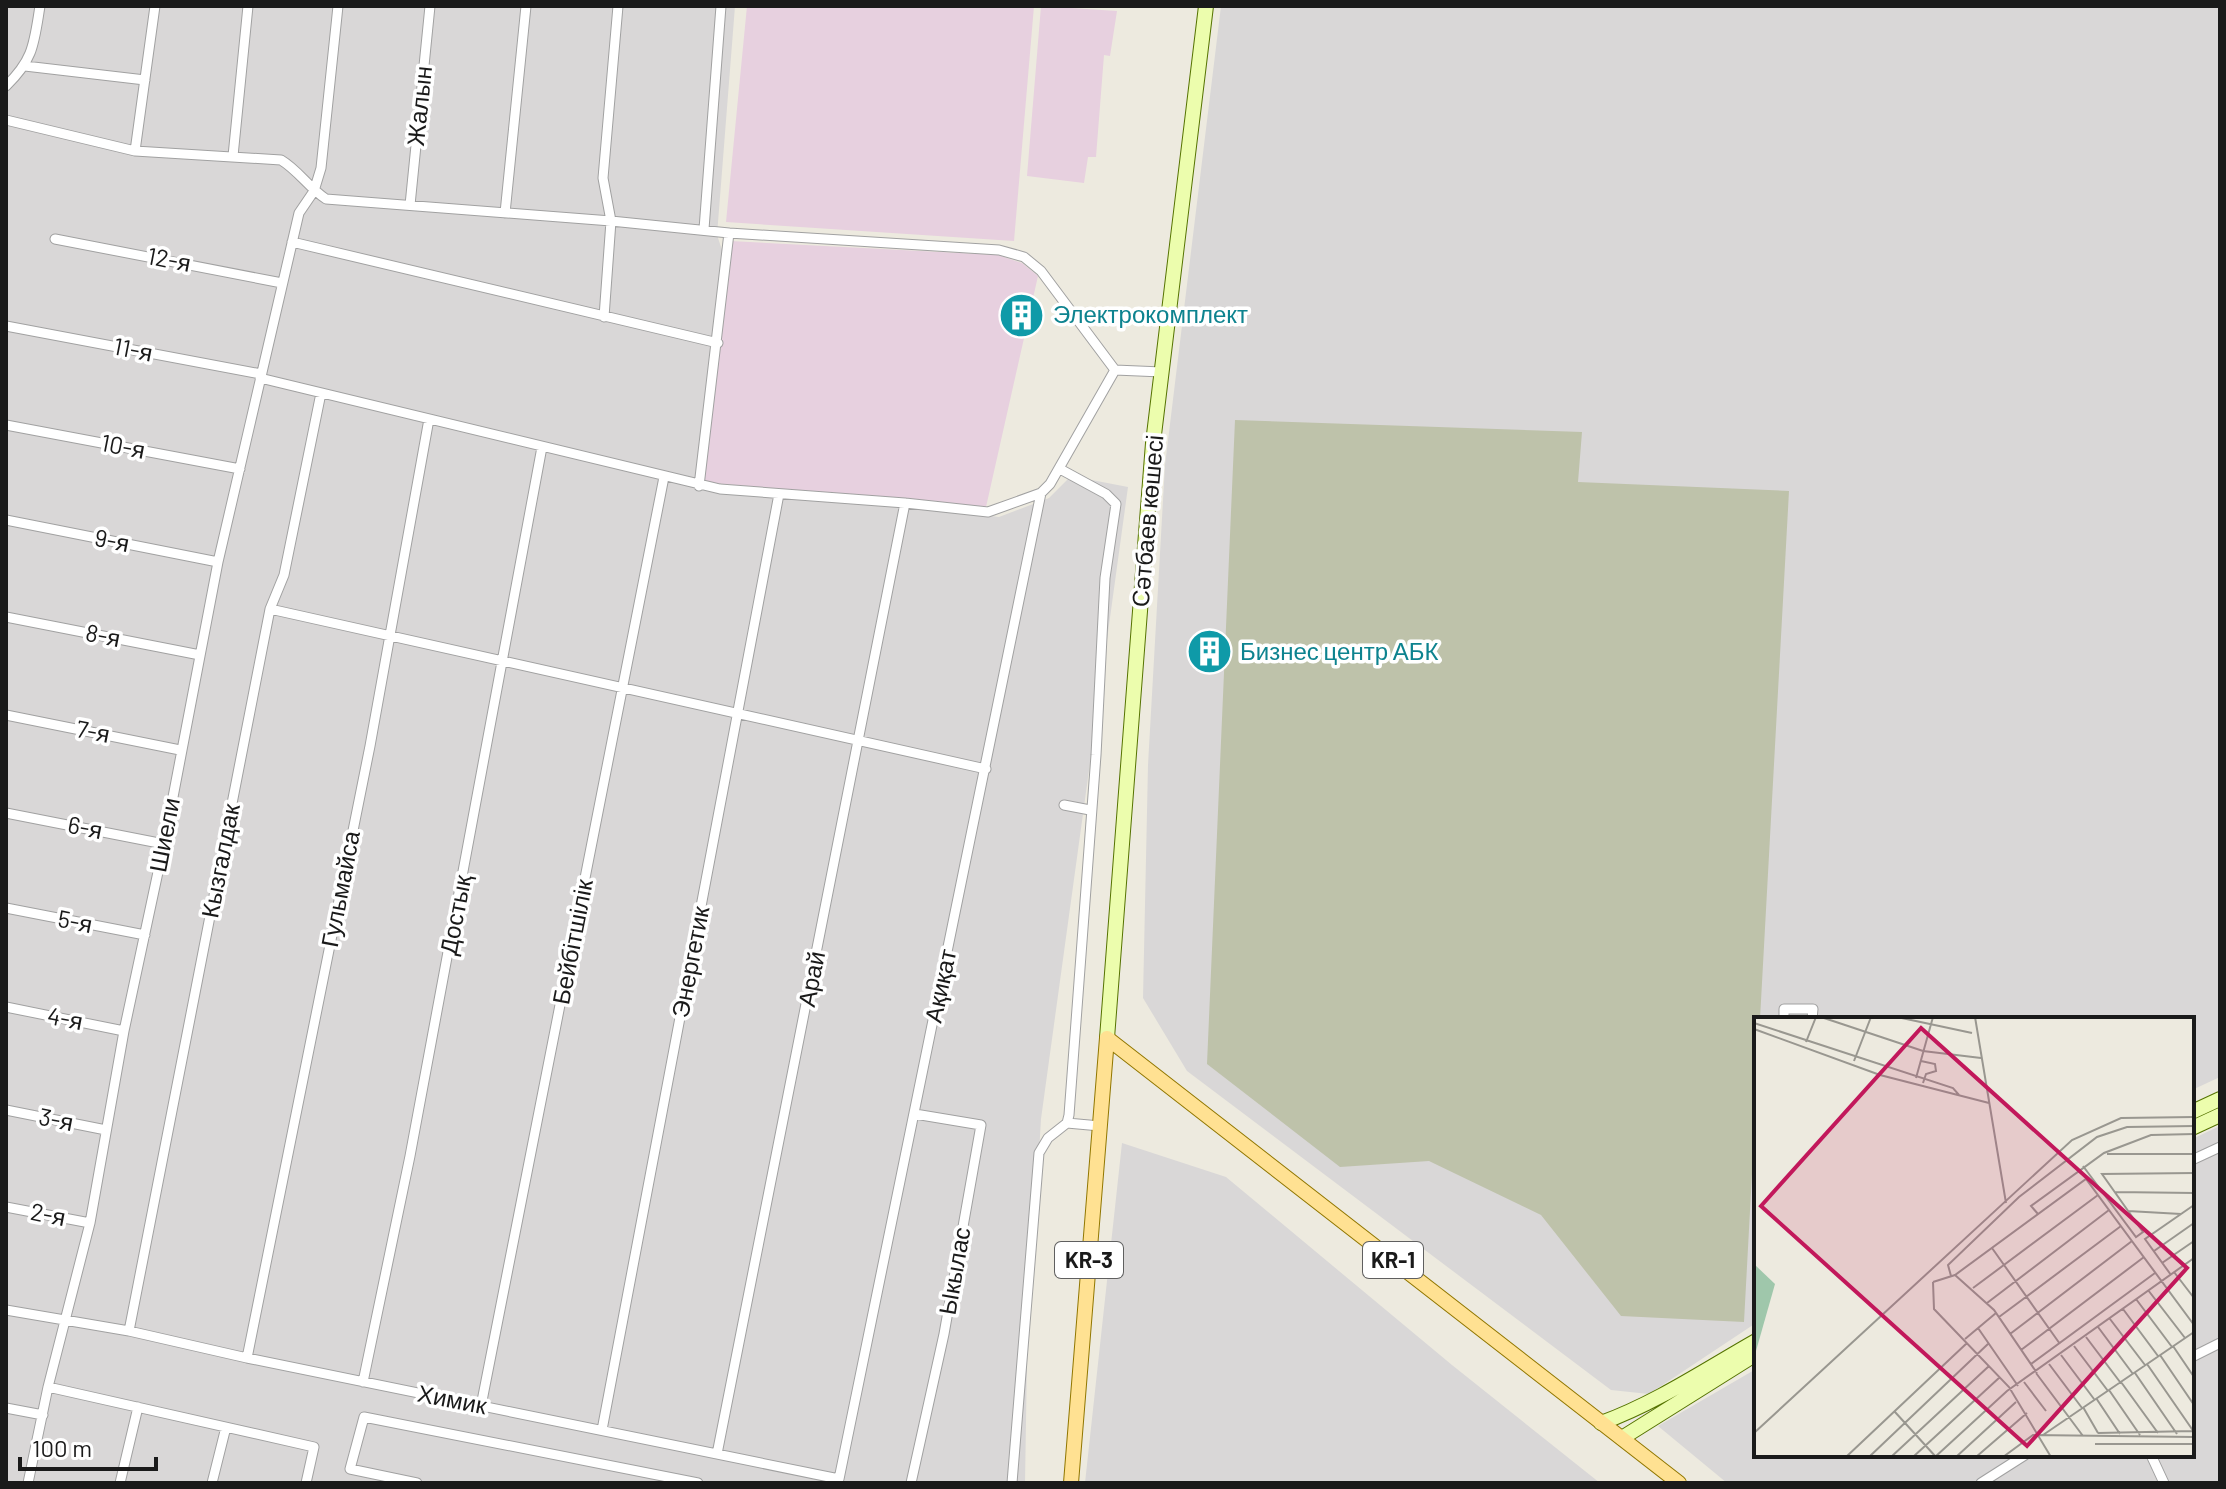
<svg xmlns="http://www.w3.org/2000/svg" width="2226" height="1489" font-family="Barlow,sans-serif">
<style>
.residential{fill:#d9d7d7}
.industrial{fill:#e7d0df}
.construction{fill:#bec2aa}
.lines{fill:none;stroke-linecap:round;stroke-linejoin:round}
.street-casing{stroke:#a1a1a1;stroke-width:11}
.secondary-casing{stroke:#557300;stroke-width:16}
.primary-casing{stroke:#917700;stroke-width:16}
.street{stroke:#fff;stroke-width:9}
.secondary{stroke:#ecfdad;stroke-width:14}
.primary{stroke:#ffe192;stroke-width:14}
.labels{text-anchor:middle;stroke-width:7;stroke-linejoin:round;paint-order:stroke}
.shield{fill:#fff;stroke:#5f5f5f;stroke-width:2}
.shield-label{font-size:22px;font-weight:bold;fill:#1a1a1a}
.street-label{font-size:24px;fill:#1a1a1a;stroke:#fff}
.culture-label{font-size:24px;fill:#0d838f;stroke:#fff;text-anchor:start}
.inset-road{fill:none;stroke:#999790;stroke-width:2}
.view{fill:#c2185b;fill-opacity:0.15;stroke:#c2185b;stroke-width:4}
.inset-edge{fill:none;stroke:#1a1a1a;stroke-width:4}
</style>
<rect width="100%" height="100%" fill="#edeadf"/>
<path class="residential" d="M6,6H735L717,235L723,253L700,487L943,510L999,517L1049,498L1071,476L1128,487L1041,1119L1027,1360L1025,1483H6Z
M1221,6H2220V1077L2192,1090V1019H1756V1323L1649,1394L1611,1390L1187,1071L1143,998L1148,765L1165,465Z
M2220,1126V1483H1727L1658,1426L1756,1369V1455H2192V1139Z
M1122,1143L1226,1177L1452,1365L1600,1483H1085Z"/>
<path class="industrial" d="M747,6H1034L1014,241L726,222Z
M1041,6L1117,11L1110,56L1104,55L1096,157H1088L1084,183L1027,176Z
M730,241L998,255L1022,263L1038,276L986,507L701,482Z"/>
<path class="construction" d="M1235,420L1582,432L1578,482L1789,491L1760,1019H1756V1100L1744,1322L1621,1316L1541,1215L1429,1161L1340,1167L1207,1064Z"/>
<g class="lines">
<defs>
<path id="street" d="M25,66L145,80
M6,86C34,59 34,43 40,6
M6,120L135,151L281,160C298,170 309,188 326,199L611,221L729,233L999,250L1024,257L1041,271L1115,370
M135,151L155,6
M233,156L248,6
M410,205L430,6
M505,213L526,6
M704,229L721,6
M55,239L282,283
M292,242L718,343
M604,317L611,221L603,178L618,6
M6,326L261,374
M1115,370L1162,372
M260,378L720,489L905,503L988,512L1041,493L1050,484L1115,370
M6,425L240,469
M699,486L729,233
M6,520L218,562
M270,609L986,769
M6,617L200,655
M6,715L180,750
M1064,805L1090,810
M6,813L164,844
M6,908L145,935
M6,1007L124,1031
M1784,1019V1009H1813L1812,1019
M6,1110L106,1130
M1067,1123L1100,1126
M2192,1160L2220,1147
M6,1207L90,1223
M6,1310L129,1331L247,1358L839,1479L1041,493
M129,1331L270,609L284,575L321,393
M2192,1357L2220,1343
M247,1358L370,746L429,419
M363,1382L410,1156L542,447
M48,1387L314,1447L306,1483
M481,1406L664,477
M6,1408L43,1415
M602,1430L779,494
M717,1454L905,503
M2151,1455L2164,1483
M28,1483L48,1387L90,1223L124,1031L164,844L218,562L299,213L314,191L321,168L338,6
M120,1483L138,1407
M212,1483L226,1427
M417,1483L350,1469L364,1417L698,1483
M911,1483L944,1334L981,1125L915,1114
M1012,1483L1039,1153L1048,1138L1067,1123L1069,1115L1096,755L1105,578L1116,504L1106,494L1060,469
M1981,1483L2025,1455"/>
<path id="secondary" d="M1107,1038L1153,443L1206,6
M2192,1112L2220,1099
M2192,1128L2220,1115
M1601,1423C1656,1403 1705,1370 1756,1341
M1622,1438L1756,1354"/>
<path id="primary" d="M1107,1038L1679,1483
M1071,1483L1107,1038"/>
</defs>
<use href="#street" class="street-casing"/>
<use href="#secondary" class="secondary-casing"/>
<use href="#primary" class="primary-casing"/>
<use href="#street" class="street"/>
<use href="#secondary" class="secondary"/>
<use href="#primary" class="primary"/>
</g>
<defs>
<symbol id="building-disc" viewBox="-11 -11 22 22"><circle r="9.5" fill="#0f9aa8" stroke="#fff"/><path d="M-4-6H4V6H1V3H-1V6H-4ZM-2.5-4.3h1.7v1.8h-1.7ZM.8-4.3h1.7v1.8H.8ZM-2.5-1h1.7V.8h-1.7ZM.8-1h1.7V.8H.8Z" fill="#fff"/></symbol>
</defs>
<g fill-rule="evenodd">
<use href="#building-disc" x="996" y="290" width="51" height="51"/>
<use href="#building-disc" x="1184" y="626" width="51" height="51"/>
</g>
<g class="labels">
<g class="shield">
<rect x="1055" y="1242" width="68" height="36" rx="6"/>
<rect x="1363" y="1242" width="60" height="36" rx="6"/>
</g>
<g class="shield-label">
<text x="1089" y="1268">KR-3</text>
<text x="1393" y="1268">KR-1</text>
</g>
<g class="street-label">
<text transform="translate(420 106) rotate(-84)" y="8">Жалын</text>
<text transform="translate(169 260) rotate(11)" y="8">12-я</text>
<text transform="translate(133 350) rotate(11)" y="8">11-я</text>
<text transform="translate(123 447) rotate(11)" y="8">10-я</text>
<text transform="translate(1148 521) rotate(-85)" y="8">Сәтбаев көшесі</text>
<text transform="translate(112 541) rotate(11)" y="8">9-я</text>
<text transform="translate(103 636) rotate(11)" y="8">8-я</text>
<text transform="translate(93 732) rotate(11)" y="8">7-я</text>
<text transform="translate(85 828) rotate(11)" y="8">6-я</text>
<text transform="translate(165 835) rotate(-79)" y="8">Шиели</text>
<text transform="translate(221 861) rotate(-79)" y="8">Кызгалдак</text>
<text transform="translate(341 889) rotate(-79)" y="8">Гульмайса</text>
<text transform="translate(456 915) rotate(-79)" y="8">Достық</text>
<text transform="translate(75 922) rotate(11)" y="8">5-я</text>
<text transform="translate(573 942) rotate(-79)" y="8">Бейбітшілік</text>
<text transform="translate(691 962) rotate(-79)" y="8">Энергетик</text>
<text transform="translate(812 979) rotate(-79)" y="8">Арай</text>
<text transform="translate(941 986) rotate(-78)" y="8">Ақиқат</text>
<text transform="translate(65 1019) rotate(11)" y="8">4-я</text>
<text transform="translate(56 1120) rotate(11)" y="8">3-я</text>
<text transform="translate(48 1215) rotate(11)" y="8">2-я</text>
<text transform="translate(955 1271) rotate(-80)" y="8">Ыкылас</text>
<text transform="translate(452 1400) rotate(11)" y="8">Химик</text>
</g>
<g class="culture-label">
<text x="1053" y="323">Электрокомплект</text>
<text x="1240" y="660">Бизнес центр АБК</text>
</g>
</g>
<g transform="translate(1754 1017)">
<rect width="440" height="440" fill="#edeadf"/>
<path d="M0,247L21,267L0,341Z" fill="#9fc7ab"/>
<path class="inset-road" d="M67,0L169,34L227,41M143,0L218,16M221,0L252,186M0,6L199,71L205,78M0,12L126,58L235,86M52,25L62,0M100,44L117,0M167,44L181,47L182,54L172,57L169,66M162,61L179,0M353,137H440M329,149L382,220L389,215L348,157L440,156M361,175L440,176M374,194L427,197M284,197L277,189L350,136L397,118L440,117M238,231L306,327M400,234L440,206M408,246L440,224M420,255L440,281M201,258L240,293L283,356M417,258L391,222L440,188M197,259L194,248L265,180L343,120L373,110L440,109M179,265L201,258L332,162L440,308M179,265L180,292L255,370L297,440M219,271L344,178M394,273L431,321M382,282L418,330M233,286L355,193M369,292L404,339M245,300L367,209M356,302L391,348M344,310L379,357M224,311L264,369M256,317L378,224M332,320L366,365M211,322L242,296M320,329L354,374M419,329L440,360M267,333L390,240M307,338L340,382M406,338L440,388M277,347L401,256M295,347L328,391M393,347L440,415M282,356L329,419M381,356L423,417M270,365L292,394M367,365L404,416M355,373L386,418M342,381L366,417M329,390L344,416M141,395L182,440M0,416L318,123L367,101L440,100M344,416L439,414M289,418L440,315M341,427H440M92,440L213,326M115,440L235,326M137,440L235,349M159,440L246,360M181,440L253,374L440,241M202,440L262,385M222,440L273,396M249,440L279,418L440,420"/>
<path class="view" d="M167,11L433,251L273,429L7,189Z"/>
<rect width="440" height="440" class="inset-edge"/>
</g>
<rect width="2226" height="1489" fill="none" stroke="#1a1a1a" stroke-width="16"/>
<path d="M20 1457v12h136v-12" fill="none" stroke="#1a1a1a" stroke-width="4"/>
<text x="32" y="1457" font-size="24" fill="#1a1a1a" stroke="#ffffff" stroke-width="6" paint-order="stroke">100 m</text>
</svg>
